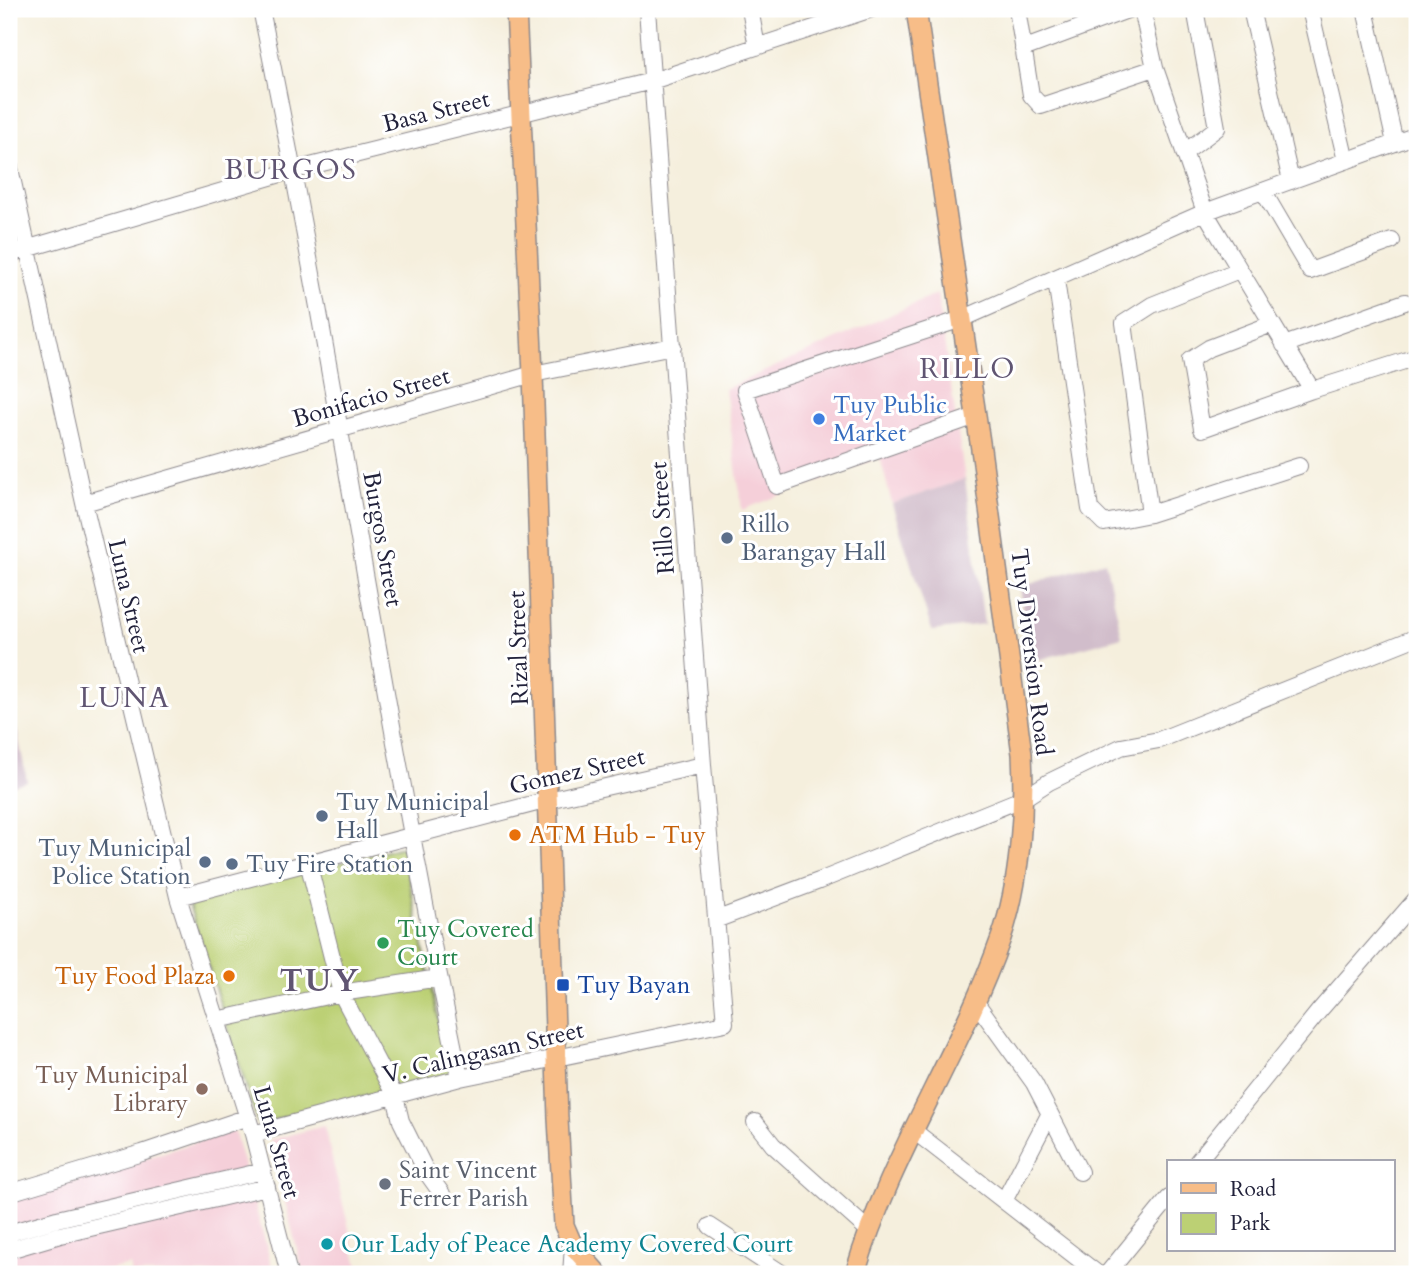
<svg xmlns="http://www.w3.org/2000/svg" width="1426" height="1283" font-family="Cardo,serif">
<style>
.built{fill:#f5cfd9}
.industrial{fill:#d1bdcb}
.green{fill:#bcd074;stroke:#6f7958;stroke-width:2}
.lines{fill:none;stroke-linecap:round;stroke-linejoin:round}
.minor-casing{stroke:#8c888c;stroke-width:18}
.major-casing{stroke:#8c888c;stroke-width:22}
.minor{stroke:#fff;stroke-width:16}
.major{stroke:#f7bd88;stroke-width:19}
.shop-dot{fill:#3f7fe0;stroke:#fff;stroke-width:2.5}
.service-dot{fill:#5c6f8a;stroke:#fff;stroke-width:2.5}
.food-dot{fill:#e8710a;stroke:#fff;stroke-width:2.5}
.leisure-dot{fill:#2e9e5b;stroke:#fff;stroke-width:2.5}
.transit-dot{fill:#1a4fb4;stroke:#fff;stroke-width:2.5}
.education-dot{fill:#8d6e63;stroke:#fff;stroke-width:2.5}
.worship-dot{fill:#6b7280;stroke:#fff;stroke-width:2.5}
.culture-dot{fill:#0f9aa8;stroke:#fff;stroke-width:2.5}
.labels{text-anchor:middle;stroke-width:6;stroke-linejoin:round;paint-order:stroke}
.street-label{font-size:24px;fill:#22223b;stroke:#fff}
.shop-label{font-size:24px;fill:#366cbe;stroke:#fff;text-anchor:start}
.service-label{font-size:24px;fill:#4e5e75;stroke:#fff;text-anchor:start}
.food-label{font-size:24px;fill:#c56008;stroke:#fff;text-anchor:start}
.leisure-label{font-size:24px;fill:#27864d;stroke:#fff;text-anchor:start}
.transit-label{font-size:24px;fill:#164399;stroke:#fff;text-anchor:start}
.education-label{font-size:24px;fill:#785e54;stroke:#fff;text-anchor:end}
.worship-label{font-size:24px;fill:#5b616d;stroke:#fff;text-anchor:start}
.culture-label{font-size:24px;fill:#0d838f;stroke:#fff;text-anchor:start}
.quarter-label{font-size:28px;letter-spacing:2px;fill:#605572;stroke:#fff}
.district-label{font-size:32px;font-weight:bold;letter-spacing:2px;fill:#605572;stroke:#fff}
</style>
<rect width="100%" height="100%" fill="#fff"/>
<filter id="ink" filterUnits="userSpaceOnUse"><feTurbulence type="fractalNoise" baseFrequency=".0143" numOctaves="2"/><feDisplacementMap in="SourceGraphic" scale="14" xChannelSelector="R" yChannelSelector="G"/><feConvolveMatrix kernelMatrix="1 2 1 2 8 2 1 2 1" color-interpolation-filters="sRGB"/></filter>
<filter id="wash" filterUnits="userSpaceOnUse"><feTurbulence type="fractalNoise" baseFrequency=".00686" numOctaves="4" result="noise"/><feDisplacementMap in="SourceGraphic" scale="28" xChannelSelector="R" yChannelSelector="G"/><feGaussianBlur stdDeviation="1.57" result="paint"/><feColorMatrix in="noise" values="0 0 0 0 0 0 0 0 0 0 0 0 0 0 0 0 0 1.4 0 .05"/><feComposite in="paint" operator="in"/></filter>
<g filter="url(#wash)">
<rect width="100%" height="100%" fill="#f5efdd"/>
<path class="built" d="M937,294L965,479L892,504L880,457L742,510L725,389Z
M324,1126L360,1274H303L270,1140Z
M234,1130L274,1274H132L130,1265L90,1274H9V1202Z"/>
<path class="industrial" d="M965,479L984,624L932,631L892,504Z
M1105,561L1122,637L1030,662L1020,587Z
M9,690L27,781L9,787Z"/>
<path class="green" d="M402,847L450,1074L258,1124L188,902Z"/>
</g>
<g filter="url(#ink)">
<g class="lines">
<defs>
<path id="minor" d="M261,9C334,364 385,723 460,1078
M750,9L757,47
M1017,9L1031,95L1041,106L1155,68
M1142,9L1155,68L1205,212L1312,390
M1251,9L1291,181
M1310,9L1346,161
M1365,9L1395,143
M1023,49L1130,9
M1184,153L1217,128L1195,9
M9,164L84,503L178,897L253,1134L289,1274
M1263,191L1310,271L1392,241
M9,254L294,170L652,81L872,9
M1056,280L1090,509L1104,523L1150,514L1299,466
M1272,324L1209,348L1190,360L1202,429L1312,390L1417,357
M1284,345L1405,302
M976,416L777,486L745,390L962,319L1205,212L1417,135
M84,503L533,374L673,346
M1150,514L1124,323L1152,305L1239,270
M308,862L341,993L395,1096L401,1121L427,1173L442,1194
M178,897L548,800L703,765
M718,919L819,881L1024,798L1049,782L1121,747L1159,740L1417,637
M975,1001L1034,1083L1080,1172
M217,1020L341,993L439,978
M755,1122L773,1145L868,1230
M914,1131L1098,1274
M253,1134L460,1078L725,1023L703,765L647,9
M1197,1162L1319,1011L1417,898
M9,1193L142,1153L248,1117
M1004,1201L1049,1115
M710,1226L783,1274
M9,1233L57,1219L263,1171
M9,1250L60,1235L267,1187
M571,1274L573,1246
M1107,1274L1169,1198"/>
<path id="major" d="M516,9L533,374L558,1119L564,1225L573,1246L598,1274
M855,1274C889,1157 960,1054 1001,938C1020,883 1025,812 1022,754L981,449L916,9"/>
</defs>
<use href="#minor" class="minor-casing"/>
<use href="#major" class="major-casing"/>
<use href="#minor" class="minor"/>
<use href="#major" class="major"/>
</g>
</g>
<circle class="shop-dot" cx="819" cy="419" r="7"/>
<g class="service-dot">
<circle cx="727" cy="538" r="7"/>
<circle cx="322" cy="816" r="7"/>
<circle cx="205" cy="862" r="7"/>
<circle cx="232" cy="864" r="7"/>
</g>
<g class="food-dot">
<circle cx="515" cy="835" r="7"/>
<circle cx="229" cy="976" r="7"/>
</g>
<circle class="leisure-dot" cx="383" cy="943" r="7"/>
<rect class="transit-dot" x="556" y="978" width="14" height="14" rx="3.5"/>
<circle class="education-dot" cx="202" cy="1089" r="7"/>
<circle class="worship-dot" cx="385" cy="1184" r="7"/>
<circle class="culture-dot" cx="327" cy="1244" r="7"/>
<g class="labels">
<g class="street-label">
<text transform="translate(436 111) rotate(-14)" y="8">Basa Street</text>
<text transform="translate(371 397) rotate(-16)" y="8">Bonifacio Street</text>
<text transform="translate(662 518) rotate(-94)" y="8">Rillo Street</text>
<text transform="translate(383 539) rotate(80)" y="8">Burgos Street</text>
<text transform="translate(129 596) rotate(77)" y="8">Luna Street</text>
<text transform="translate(518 648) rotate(-92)" y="8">Rizal Street</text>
<text transform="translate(1032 652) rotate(83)" y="8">Tuy Diversion Road</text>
<text transform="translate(577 771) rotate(-13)" y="8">Gomez Street</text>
<text transform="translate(483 1052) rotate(-13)" y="8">V. Calingasan Street</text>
<text transform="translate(277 1142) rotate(74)" y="8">Luna Street</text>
</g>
<g class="shop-label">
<text x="833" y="413">Tuy Public<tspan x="833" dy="28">Market</tspan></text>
</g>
<g class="service-label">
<text x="741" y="532">Rillo<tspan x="741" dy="28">Barangay Hall</tspan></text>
<text x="336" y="810">Tuy Municipal<tspan x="336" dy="28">Hall</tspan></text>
<text x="191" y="856" text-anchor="end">Tuy Municipal<tspan x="191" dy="28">Police Station</tspan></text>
<text x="246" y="872">Tuy Fire Station</text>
</g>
<g class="food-label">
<text x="529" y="843">ATM Hub - Tuy</text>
<text x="215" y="984" text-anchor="end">Tuy Food Plaza</text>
</g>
<g class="leisure-label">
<text x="397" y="937">Tuy Covered<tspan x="397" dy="28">Court</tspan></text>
</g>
<g class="transit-label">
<text x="577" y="993">Tuy Bayan</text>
</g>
<g class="education-label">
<text x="188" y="1083">Tuy Municipal<tspan x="188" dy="28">Library</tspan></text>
</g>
<g class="worship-label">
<text x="399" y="1178">Saint Vincent<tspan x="399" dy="28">Ferrer Parish</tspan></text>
</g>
<g class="culture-label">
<text x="341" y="1252">Our Lady of Peace Academy Covered Court</text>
</g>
<g class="quarter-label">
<text x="291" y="179">BURGOS</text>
<text x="968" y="378">RILLO</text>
<text x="125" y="707">LUNA</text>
</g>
<g class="district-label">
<text x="320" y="991">TUY</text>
</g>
</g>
<rect width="1426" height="1283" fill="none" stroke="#fff" stroke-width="35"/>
<rect x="1167" y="1160" width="228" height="91" fill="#ffffff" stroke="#a7a7b1" stroke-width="2"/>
<rect x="1181" y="1183" width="35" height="10" fill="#f7bd88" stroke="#a7a7b1" stroke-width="2"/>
<text x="1230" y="1196" font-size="21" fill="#22223b">Road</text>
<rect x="1181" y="1213" width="35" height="21" fill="#bcd074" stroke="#a7a7b1" stroke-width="2"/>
<text x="1230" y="1230" font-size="21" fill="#22223b">Park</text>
</svg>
